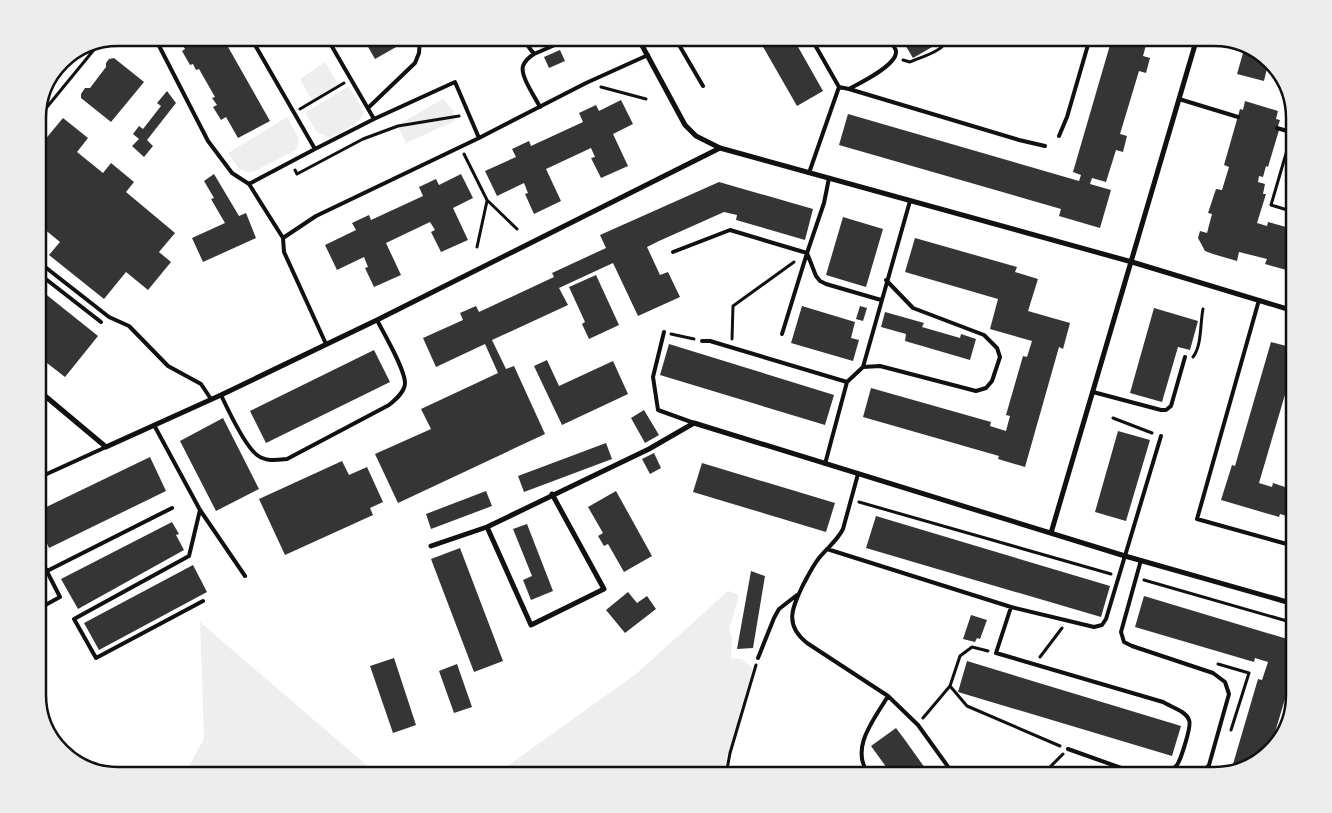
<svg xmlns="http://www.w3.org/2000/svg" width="1332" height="813" font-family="'DM Sans',sans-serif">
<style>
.green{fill:#eee}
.building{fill:#353535}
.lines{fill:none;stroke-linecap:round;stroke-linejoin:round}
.path{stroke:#111;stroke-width:3}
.service{stroke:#111;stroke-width:4}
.minor{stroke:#111;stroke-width:5}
.rim{fill:none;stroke:#111;stroke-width:2.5}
</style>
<rect width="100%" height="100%" fill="#fff"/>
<path class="green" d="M325,62L338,84L312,100L300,79Z
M349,86L364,112C358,126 342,131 329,138L317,132L305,113Z
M443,99L453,110L455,121L406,143L397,125Z
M287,117L298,137L299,141L296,150L255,171L250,172L244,171L239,169L228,153Z
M728,591L738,594V600L729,629L732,639L731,658L742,659L752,668V671L722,775H495L636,674Z
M200,622L378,775H184L204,739Z"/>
<path class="building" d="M182,38H223L270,121L238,138L226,117L221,120L213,107L217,105L212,98L215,97L199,69L196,70L193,64L190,65L182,51L185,49L181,42L183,41Z
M354,38H402L405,42L375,59L367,45L364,46L360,40L357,42Z
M758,38H793L823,91L797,106Z
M901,38H936L939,43L913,58Z
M1112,38H1148L1143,56L1150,58L1146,73L1139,71L1120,134L1127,136L1123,152L1116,150L1106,182L1092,178L1090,184L1111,190L1100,228L1059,216L1061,209L839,145L848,114L1079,181L1081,175L1073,172Z
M1245,46L1254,48L1275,69L1274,70L1267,68L1264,81L1237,74Z
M560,50L565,61L549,68L544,57Z
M114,58L144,82L111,122L81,98V94L85,88H90L106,67V63L109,59Z
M167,91L176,103L147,140L153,146L144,157L132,146L139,139L133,134L139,126L143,129L161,106L157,103Z
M621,100L633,124L613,134L628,166L601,178L591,158L595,157L591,148L546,169L561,201L534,214L525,194L528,193L524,183L497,196L485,171L516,157L512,149L529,141L531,146L583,122L579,113L596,105L599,111Z
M1245,101L1278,111L1276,119L1280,120L1277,129L1279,130L1268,167L1266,166L1263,177L1259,176L1258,182L1265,184L1263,194H1266L1257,223L1267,226L1268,222L1293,229L1294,225V272L1265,264L1267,259L1239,252L1237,261L1213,254L1205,251L1198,238L1200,231L1207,233L1212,214L1208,213L1216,189L1222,190L1229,167L1224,165L1240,109L1243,110Z
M63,118L88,138L77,152L103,173L111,163L134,182L126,192L175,233L159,252L171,262L148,290L126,272L104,299L49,255L60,242L38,224V141L39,139L43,142Z
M214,174L239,216L246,213L256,238L203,262L192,238L225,223L211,199L214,198L204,181Z
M461,174L473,198L453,208L468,240L441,252L431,232L435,230L430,222L386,243L401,275L374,287L365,268L368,267L364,257L337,270L325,245L356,230L352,223L369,215L371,220L423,196L419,187L436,179L439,185Z
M719,182L813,209L805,240L736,220L737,215L724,212L659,241L647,247L660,275L668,272L680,297L638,316L613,263L559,288L568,305L492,340L506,369L514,366L545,434L398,503L375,454L431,429L421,409L498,373L485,344L436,367L423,338L463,320L460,313L476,306L479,312L554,277L552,273L606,248L600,235Z
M843,217L883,229L866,287L826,275Z
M915,238L1017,267L1015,272L1038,279L1028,311L1070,323L1063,349L1059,347L1025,467L998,459L999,456L863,417L871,388L991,422L990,426L1006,431L1010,416L1006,415L1023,356L1027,357L1032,341L990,329L998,299L905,272Z
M596,275L619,325L589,339L582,324L585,322L569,287Z
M38,288L98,336L65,377L38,356Z
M802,306L855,322L851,338L859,340L853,361L791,343Z
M860,306L867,308L863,321L856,319Z
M1154,308L1198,321L1190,350L1178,347L1162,402L1130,393Z
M885,312L924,323L922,327L960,338L961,334L976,339L970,360L905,341L906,334L881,327Z
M1271,342L1294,348V364L1259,483L1272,487L1273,483L1294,490V518L1280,514L1279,517L1221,500L1232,465L1235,466Z
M669,344L834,395L825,425L660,375Z
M374,350L390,382L266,443L250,411Z
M547,360L559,386L613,361L628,394L562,425L534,366Z
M644,410L659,435L645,443L631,418Z
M223,418L259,489L216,511L180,441Z
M1118,431L1150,440L1126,521L1095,512Z
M606,443L612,459L524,492L518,476Z
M654,453L661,468L650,474L642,459Z
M150,457L166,491L49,548L38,524V511Z
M342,461L349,475L367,467L383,502L370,508L373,515L285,555L259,499Z
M702,463L835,503L826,532L693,492Z
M486,491L492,506L431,529L426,514Z
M616,491L652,556L624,572L608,544L604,546L598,536L603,533L588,507Z
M876,516L1110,586L1101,617L866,548Z
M172,522L179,534L176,535L184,550L78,609L61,579Z
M527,524L553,591L531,600L523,580L532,576L513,529Z
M460,548L503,661L474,672L431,559Z
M193,565L207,592L99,650L84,623Z
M751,571L765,576L753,648L737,649Z
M628,592L637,603L647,596L656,609L625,633L606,610Z
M1144,596L1294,641V669L1270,749L1254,765L1231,771L1258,679L1262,680L1268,662L1255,658L1254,662L1135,627Z
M971,615L987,620L980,639L977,638L975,642L963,639Z
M394,658L416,725L393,733L370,666Z
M967,661L1181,726L1172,756L958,692Z
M457,664L472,707L454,713L439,671Z
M896,728L905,740L930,775H892L871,746Z"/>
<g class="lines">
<path class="path" d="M903,60L910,62C921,57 945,51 948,38
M601,87L646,99
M300,109L344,83
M38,118L97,46
M1290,140L1271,205L1294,212
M464,154L487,200L517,229
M295,170L297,174L363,139L398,126L459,116
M477,247L487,201
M671,334L694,339
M732,339L733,306L794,262
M1193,357C1202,346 1200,323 1203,309
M1113,418L1152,433
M859,502L1111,574
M1144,580L1294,623
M988,651L972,647L960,656L950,686L967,706L1060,746
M1040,657L1062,628
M1218,664L1249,673L1231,730
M923,718L950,686
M726,775L730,753L756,665
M1042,775L1063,754"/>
<path class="service" d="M155,38L208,141L232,173L249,184L283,238
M251,38L315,149L374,119L327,38
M522,38L534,54L571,38
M675,38L703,86
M534,54C529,57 525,61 523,66C520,76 535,97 540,107
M839,87L849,89C860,83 898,65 896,51C895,47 890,41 888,38
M849,89L1019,140L1045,146
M1179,99L1238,117
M368,108L415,63L419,53L420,38
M374,119L455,82L479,138
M1277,128L1294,133
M1059,136L1067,117L1090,38
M809,173L839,87L811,38
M249,184L315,149
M38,251L40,263L109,317L129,326L168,366L201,384L211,399
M673,252L730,230L807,253L824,203L829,178
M807,253L816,276L820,281L826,284L881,300
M38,273L101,322
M1259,300L1197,519L1294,546
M664,332L653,377L658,410L694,423
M782,334L807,253
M702,341H710L847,382
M326,344L284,252L283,238L316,216L479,138L586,83L648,55
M863,367L880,366L976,391L986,388L992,381L1000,357L997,348L984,335L913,308L886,280
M1093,392L1161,410H1166L1171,406L1185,357
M221,395C228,410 245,446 257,455C266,462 277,460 287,459L389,405C395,400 405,392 405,383C405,369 384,334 377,320
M154,425L200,510L245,576
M1294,444L1289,465L1294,467
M825,464L847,382L863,367L910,201
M858,474L843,529C837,541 827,548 819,558C812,567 808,576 803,585C792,608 784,625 807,643L888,696L918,725L954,775
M38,478L106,447
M200,510L189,556L74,619L96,658L203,601
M827,549L1011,607L1094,627L1102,625L1106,619L1161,436
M38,554L60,597L38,609
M1141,560L1121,632L1124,642L1132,646L1213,673L1225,682L1229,694L1209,765L1200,775
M47,571L172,508
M1011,607L996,653L1163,702C1171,707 1186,711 1189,720C1192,725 1181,759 1177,765C1172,771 1164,774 1157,775
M758,658L774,618L779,609L797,595
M1068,749L1141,775
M869,775C849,748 874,720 888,696"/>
<path class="minor" d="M638,38L685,125L696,136L720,148L1132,262L1294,311
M57,71L67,59
M38,390L106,447L221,395L377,320L720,148
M487,527L531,625L604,589L552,494
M1051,533L1197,38
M431,546L487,527L649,449L694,423L1125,556L1294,604"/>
</g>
<path d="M0 0H1332V813H0ZM118 46H1214A72 72 0 0 1 1286 118V695A72 72 0 0 1 1214 767H118A72 72 0 0 1 46 695V118A72 72 0 0 1 118 46Z" fill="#ececec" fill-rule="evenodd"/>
<path class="rim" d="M118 46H1214A72 72 0 0 1 1286 118V695A72 72 0 0 1 1214 767H118A72 72 0 0 1 46 695V118A72 72 0 0 1 118 46Z"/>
</svg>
